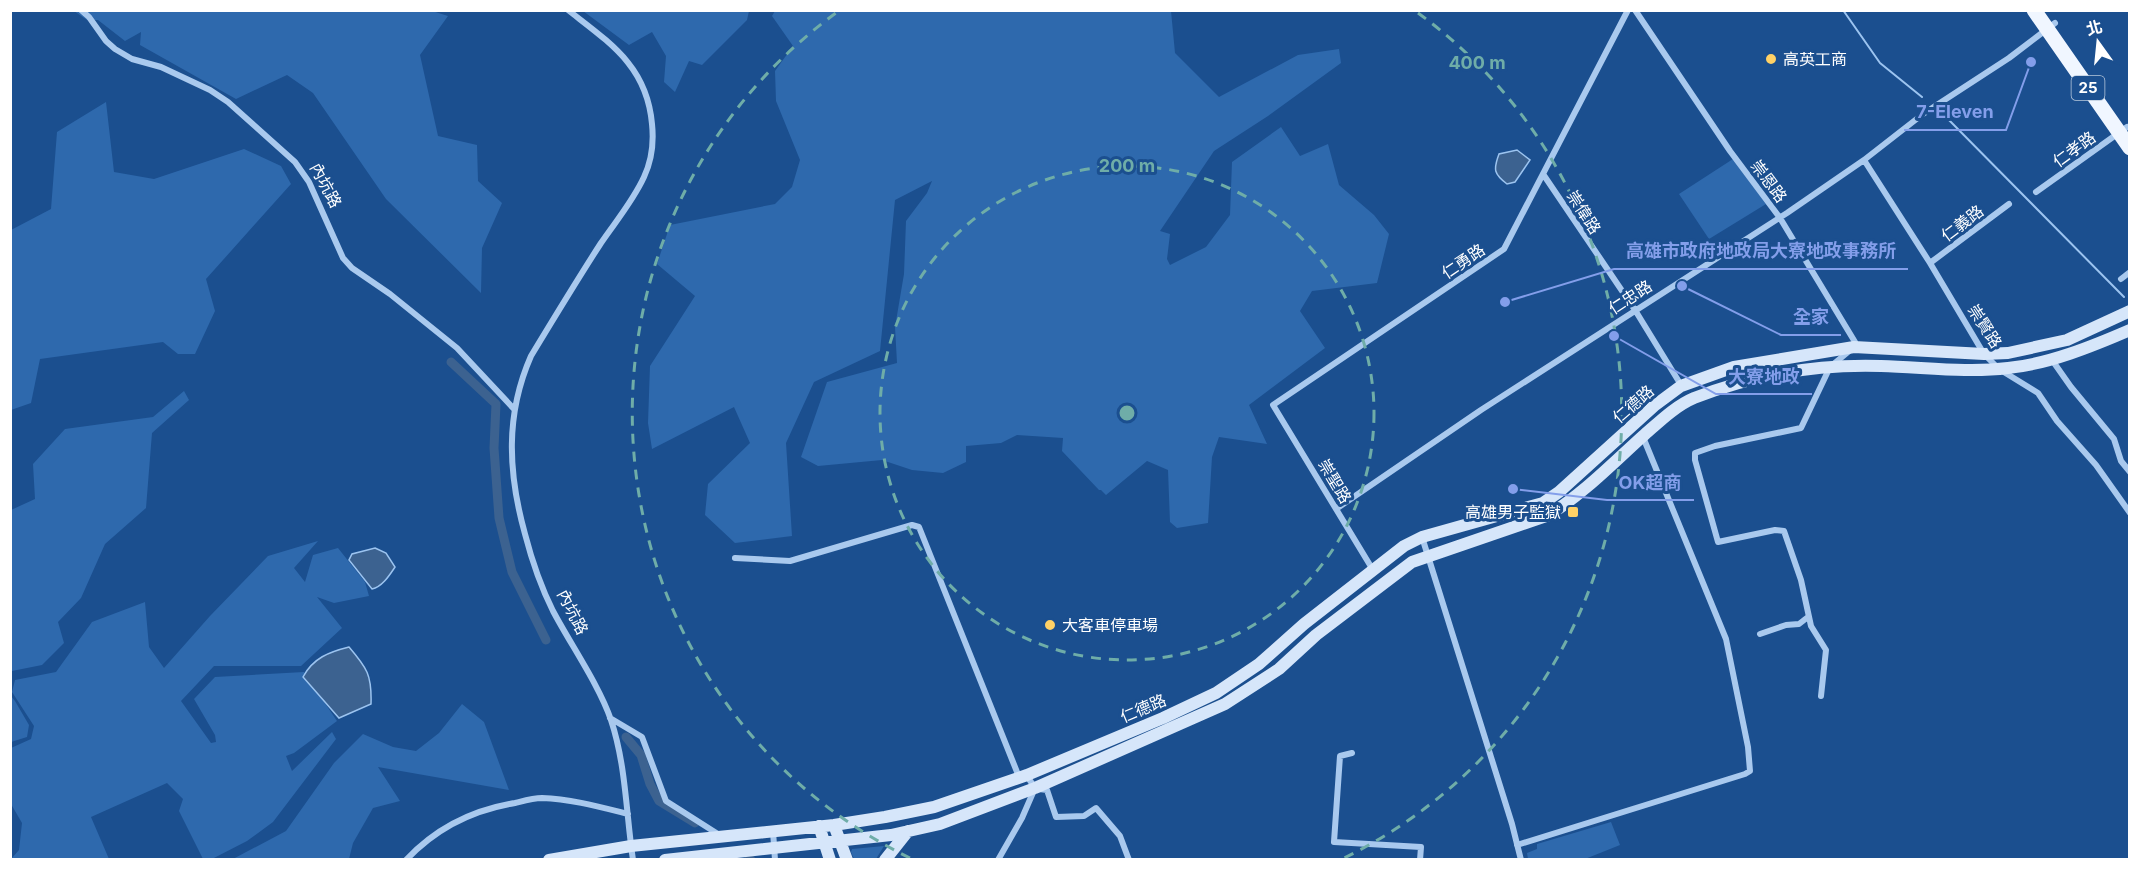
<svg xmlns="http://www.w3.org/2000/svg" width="2140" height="870" font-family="Inter,'Noto Sans TC',sans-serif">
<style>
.green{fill:#2e69ad}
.water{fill:#3c6290;stroke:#9cc4f0;stroke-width:1.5}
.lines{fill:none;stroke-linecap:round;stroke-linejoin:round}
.stream{stroke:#9cc4f0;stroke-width:2}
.canal{stroke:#3c6290;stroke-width:9}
.street{stroke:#a9c9ee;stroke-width:6}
.secondary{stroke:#d6e6fa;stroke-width:12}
.primary{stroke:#f0f6ff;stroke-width:15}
.ring{fill:none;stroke:#6fada8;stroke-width:3;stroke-dasharray:10 8}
.poi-dot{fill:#ffd166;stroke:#1b4f8f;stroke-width:2}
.labels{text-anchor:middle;stroke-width:6;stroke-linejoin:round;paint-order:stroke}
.shield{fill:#1b4f8f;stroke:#bbcadd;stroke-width:1.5}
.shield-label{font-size:15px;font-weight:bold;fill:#fff}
.poi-label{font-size:16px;fill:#fff;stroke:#1b4f8f;text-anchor:start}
.street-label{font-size:16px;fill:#fff;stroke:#1b4f8f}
.centre{fill:#6fada8;stroke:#1b4f8f;stroke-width:3}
.ring-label{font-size:18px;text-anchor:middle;font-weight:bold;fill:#6fada8;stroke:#1b4f8f;stroke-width:6;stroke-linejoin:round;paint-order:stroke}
.leader{fill:none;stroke:#839eea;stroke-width:2}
.callout-dot{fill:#839eea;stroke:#1b4f8f;stroke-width:2}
.callout-label{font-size:18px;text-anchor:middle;font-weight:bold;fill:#839eea;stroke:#1b4f8f;stroke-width:6;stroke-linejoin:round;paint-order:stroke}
</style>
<rect width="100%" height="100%" fill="#1b4f8f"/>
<path class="green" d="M429,10L448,16L420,55L438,136L477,145L478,181L502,203L482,248L481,293L386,199L313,93L287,75L236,99L140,45L141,32L125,41L98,20H87L74,11Z
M583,11H749L747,20L702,65L689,61L675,92L664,82L666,56L652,32L629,45Z
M775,11H1171L1175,53L1219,97L1298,55L1339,49L1341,63L1268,116L1214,151L1160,231L1170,234L1167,259L1170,265L1206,247L1230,215L1232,162L1281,127L1300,156L1328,144L1339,185L1374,215L1389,234L1377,283L1312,291L1300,311L1325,348L1249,405L1267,444L1219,437L1212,457L1208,523L1177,528L1170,522L1168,470L1147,461L1106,495L1101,490H1099L1062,451L1063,438L1017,435L1001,443L966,446V462L943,473L912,470L882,460L818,466L801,457L827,382L897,363L895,327L904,274L906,221L927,193L932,181L895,200L880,351L814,382L786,443L792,536L735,543L705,515L708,484L750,443L734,407L652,449L648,423L650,366L695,296L657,264L670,225L775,204L792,187L800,160L776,101L775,71L793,46L772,16Z
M106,102L114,172L154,179L244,149L281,166L291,184L206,279L215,311L195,354H178L163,342L40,359L31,403L11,410V230L51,209L57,132Z
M1733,159L1766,204L1709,239L1679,194Z
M184,391L189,400L152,433L146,508L105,544L81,598L58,622L64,643L42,665L12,671L10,669L11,510L35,499L33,464L65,429L153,417Z
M318,541L294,568L305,582L313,555L338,548L365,582L369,596L334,603L317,597L342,628L301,666H214L181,701L211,743L216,742L215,735L194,699L215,677L304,672L337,721L294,753L286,756L292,771L332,732L336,739L273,822L247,841L212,859H203L179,811L183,799L167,783L91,817L109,859H11L19,850L22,823L11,804V748L31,739L34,726L12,692L15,680L56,672L92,622L145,602L149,647L164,668L210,616L268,556Z
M11,696L15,701L29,725L27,737L11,742Z
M462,704L484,722L509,790L378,767L400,801L373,808L353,843L349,859H233L286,831L334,763L363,734L393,747L416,751L439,733Z
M1611,822L1620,845L1585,859H1528L1527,853L1537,849V844Z
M884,846L876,859H854L851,852L852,849Z"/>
<path class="water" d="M1517,150L1530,160L1515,182L1507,184C1494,174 1493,170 1499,154Z
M375,548L386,553L395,567C389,576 382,587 372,589L349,560L352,554Z
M349,647C367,668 372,675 371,704L339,718L303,677C313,658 329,652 349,647Z"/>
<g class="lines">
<path class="stream" d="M1843,10L1880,63L1922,97
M1943,114L2124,297"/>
<path class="canal" d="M451,362L496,404L494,448L499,518L512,572L546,640
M626,737L641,755L650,784L659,801L695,823
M749,859L751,860"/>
<path class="street" d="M81,10L89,17L106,41L115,49L132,59L161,67L210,90L228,102L295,162L309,182L343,258L352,268L390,294L457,348L514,409
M568,10C610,43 647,66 652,124C654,143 652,160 644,177C633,201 616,221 601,243C577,280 554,318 531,356C505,415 508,473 525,534C532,561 541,587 553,611C571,645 599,685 611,720C626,765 626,813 633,860
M1635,10L1730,151L1780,218L1855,342L1854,347L1830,367L1801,428L1715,446L1695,453V460L1718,542L1775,530L1784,531L1801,580L1811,626L1826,650L1821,696
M1864,160L1930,263L1984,354L1999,369L2038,393L2057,421L2096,465L2130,513
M1543,174L1635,310L1681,385
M2036,192L2127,127
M1930,263L2009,204
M2121,279L2130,272
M2052,360L2071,387L2114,439L2121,461L2130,472
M1336,509L1481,410L1787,213L1864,160L1923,114L2009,58L2055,23
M1422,537L1512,824L1521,860
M735,558L790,561L912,525L919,527L1019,777
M1373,570L1273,405L1504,249L1628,10
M1760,634L1786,625L1799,624L1808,617
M610,718L642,737L666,801L721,836
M1352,753L1340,756L1334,842L1421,847L1420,860
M1039,789L1047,790L1056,817L1084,816L1096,808L1120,836L1129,860
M773,831L775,860
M1517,845L1745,774L1750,771L1748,747L1726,639L1643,437
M406,860C436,828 472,810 515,803C523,801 533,798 542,798C571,799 600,807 628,814
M998,860L1022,818L1035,788L1027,776"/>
<path class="secondary" d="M834,825L847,860
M819,826L830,860
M549,860L631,846L834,825L885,817L934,807L1027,775L1163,718L1216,693L1259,664L1304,624L1404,546L1422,537L1543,503L1559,492L1654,406L1681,386L1734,367L1854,347L1984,354L2008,353L2067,340L2130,311
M665,860L891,835L940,824L1035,788L1225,704L1279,669L1316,635L1412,562L1549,515C1584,493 1613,463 1643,436C1658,423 1675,406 1694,398C1753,375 1818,364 1881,366C1923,367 1967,373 2008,368C2049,364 2093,346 2130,330
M885,860L908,831"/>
<path class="primary" d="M2034,10L2130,148"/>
</g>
<g class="ring">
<circle cx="1127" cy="413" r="247"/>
<path d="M910 858A495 495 0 0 1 836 13M1418 13A495 495 0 0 1 1344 858"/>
</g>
<g class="poi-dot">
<circle cx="1771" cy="59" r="6"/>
<rect x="1567" y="506" width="12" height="12" rx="3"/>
<circle cx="1050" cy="625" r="6"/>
</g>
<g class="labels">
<rect class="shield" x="2071.5" y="76" width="33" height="24" rx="4.5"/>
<g class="shield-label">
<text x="2088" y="93">25</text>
</g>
<g class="poi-label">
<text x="1783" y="65">高英工商</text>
<text x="1561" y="518" text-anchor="end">高雄男子監獄</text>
<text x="1062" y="631">大客車停車場</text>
</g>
<g class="street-label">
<text transform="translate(2074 149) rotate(-36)" y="6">仁孝路</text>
<text transform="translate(1769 181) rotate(53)" y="6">崇恩路</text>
<text transform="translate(326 185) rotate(62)" y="6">內坑路</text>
<text transform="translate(1584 212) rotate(57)" y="6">崇偉路</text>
<text transform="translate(1962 223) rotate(-37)" y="6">仁義路</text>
<text transform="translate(1463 261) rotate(-34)" y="6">仁勇路</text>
<text transform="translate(1630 297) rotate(-33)" y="6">仁忠路</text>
<text transform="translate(1985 326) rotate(57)" y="6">崇賢路</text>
<text transform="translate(1633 404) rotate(-41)" y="6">仁德路</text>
<text transform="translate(1335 481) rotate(59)" y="6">崇聖路</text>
<text transform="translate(573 612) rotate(63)" y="6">內坑路</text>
<text transform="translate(1143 708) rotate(-23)" y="6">仁德路</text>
</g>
</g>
<circle cx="1127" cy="413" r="9" class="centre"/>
<g class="ring-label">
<text x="1477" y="69">400 m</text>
<text x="1127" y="172">200 m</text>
</g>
<path class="leader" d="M2031 62L2006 130H1904M1505 302L1614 269H1908M1682 286L1781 335H1841M1614 336L1716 394H1812M1513 489L1607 500H1694"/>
<g class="callout-dot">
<circle cx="2031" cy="62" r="6"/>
<circle cx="1505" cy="302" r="6"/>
<circle cx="1682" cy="286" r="6"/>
<circle cx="1614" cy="336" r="6"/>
<circle cx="1513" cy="489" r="6"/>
</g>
<g class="callout-label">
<text x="1955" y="118">7-Eleven</text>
<text x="1761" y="257">高雄市政府地政局大寮地政事務所</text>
<text x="1811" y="323">全家</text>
<text x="1764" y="383">大寮地政</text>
<text x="1650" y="489">OK超商</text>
</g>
<rect width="2140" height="870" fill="none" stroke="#ffffff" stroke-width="24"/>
<g transform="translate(2098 42) rotate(345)" stroke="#1b4f8f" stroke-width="4.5" paint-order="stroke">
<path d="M0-4.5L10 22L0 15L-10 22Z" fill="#ffffff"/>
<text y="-9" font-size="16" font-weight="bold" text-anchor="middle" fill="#ffffff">北</text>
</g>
</svg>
